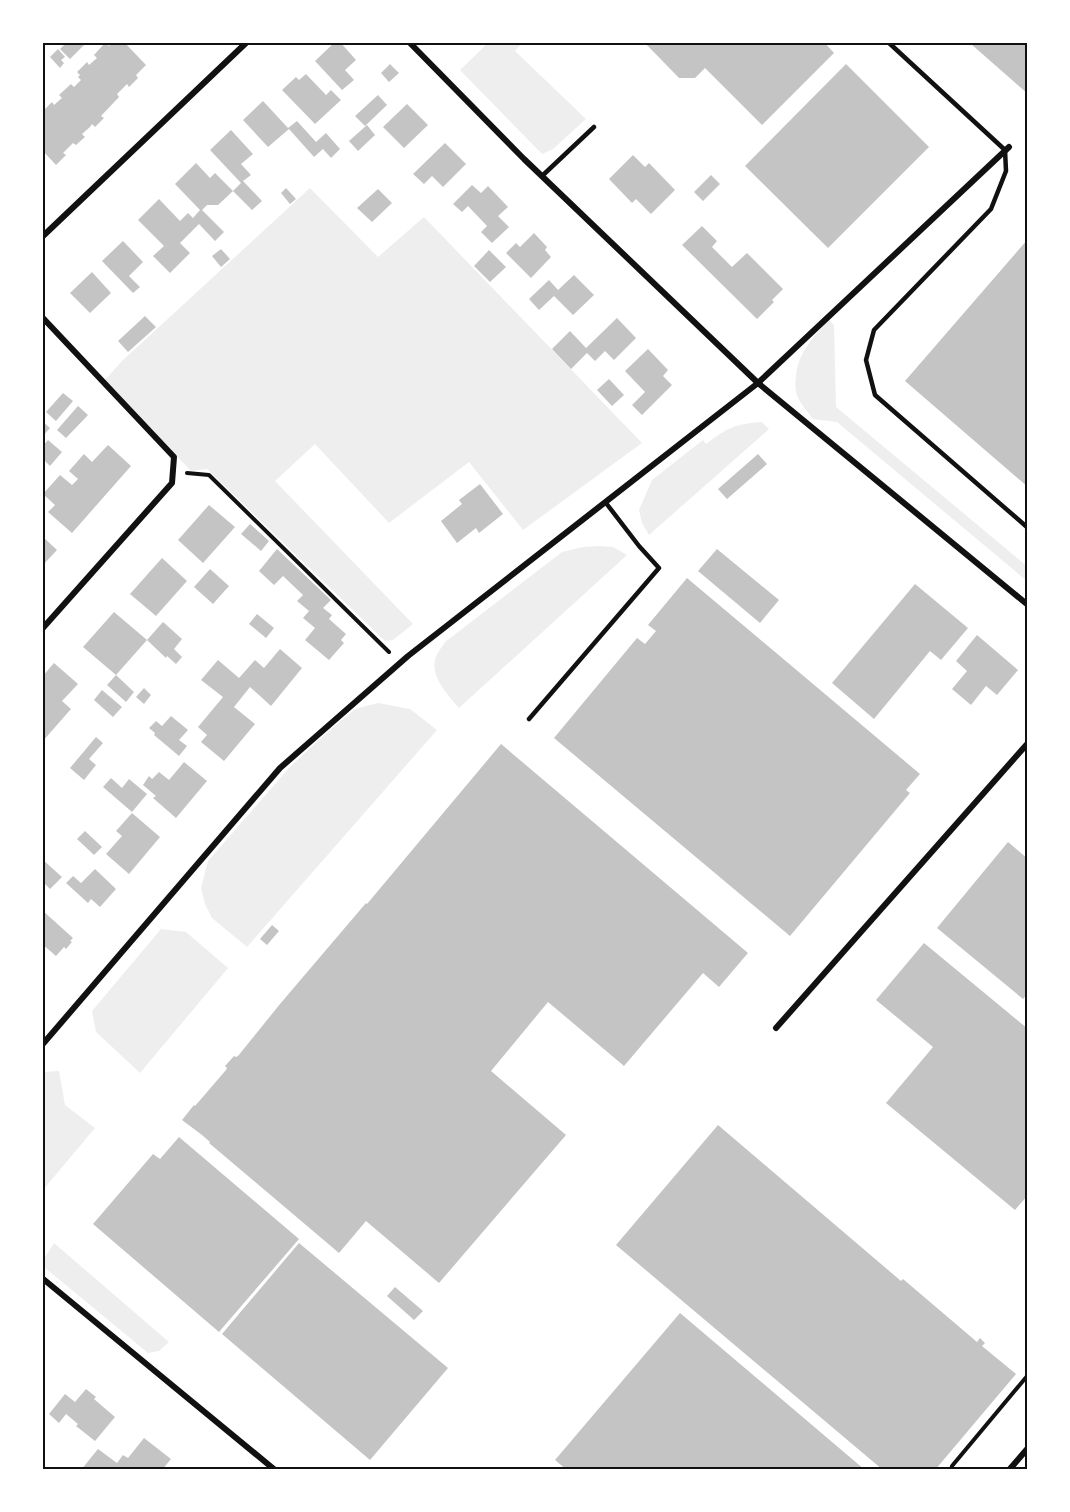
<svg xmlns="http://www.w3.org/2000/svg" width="1070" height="1512" font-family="'Exo 2',sans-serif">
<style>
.green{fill:#eee}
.building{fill:#c4c4c4}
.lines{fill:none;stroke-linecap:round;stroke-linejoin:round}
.path{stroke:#111;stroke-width:4}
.service{stroke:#111;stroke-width:4.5}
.minor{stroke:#111;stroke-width:6}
.neatline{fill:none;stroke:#111;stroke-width:2}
</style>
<rect width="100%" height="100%" fill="#fff"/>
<path class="green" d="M489,42H523L515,51L586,119L553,149L542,154L460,70Z
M310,188L378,257L424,217L642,443L523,530L469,462L389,523L315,444L275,481L413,624L393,640L385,641L207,469L191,471L104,381L123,360Z
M829,320L834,325L836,407L1028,567V582L837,422L813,419C808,412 800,404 797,395C795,390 795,382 796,376C798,352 814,337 829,320Z
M762,422L769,429L649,535L642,523L639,510L652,480L703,440L706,444C727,428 735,424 762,422Z
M600,546L613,547L627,555L459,708C449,696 431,678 435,660C436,654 442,647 445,642L562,552L583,547Z
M378,703L410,709L437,730L247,947L212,918L205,904L201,888L208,861L289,768L324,735L355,709Z
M161,929L186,932L228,968L140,1073L96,1032L92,1011Z
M59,1071L65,1105L95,1128L42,1191V1072Z
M54,1243L169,1342L159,1351L148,1353L44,1267L45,1257Z"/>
<path class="building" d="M67,42H82L85,44L70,59L60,49Z
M113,42H124L146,65L136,75L138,78L129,87L127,84L117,94L119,97L101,116L104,118L95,127L92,124L90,127L82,134L85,137L76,145L73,143L63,153L66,155L56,165L42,150V112L52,102L54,105L62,98L59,95L71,84L74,87L81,80L78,77L80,75L77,72L87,62L89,65L97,58L94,55L105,43L109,46Z
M335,42H340L356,60L345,70L354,80L342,90L315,61Z
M644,42H726L729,44L731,42H824L834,53L762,125L705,68L695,78H679Z
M973,42H1028V94L971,44Z
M58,49L65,57L61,60L64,63L60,68L50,57Z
M390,64L399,73L389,82L381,73Z
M846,64L929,147L828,248L745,166Z
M306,74L326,95L331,90L341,100L315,124L282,90L296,77L299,80Z
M378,95L387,105L365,126L355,116Z
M263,101L288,128L297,121L316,142L326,133L340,149L331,158L323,149L314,157L289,129L268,147L243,120Z
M407,104L428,125L404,148L383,127Z
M367,125L375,135L358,151L349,141Z
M231,130L253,154L241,164L251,175L243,181L262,201L252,210L233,191L218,205H207L202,210L224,232L215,241L199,224L180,243L190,253L170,273L153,256L164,246L138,220L159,199L180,221L188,213L193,218L200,210L175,184L196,163L210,178L215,173L233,191L241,183L210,150Z
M445,143L466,164L443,187L432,176L424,184L413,174Z
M633,155L645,167L649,163L675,190L651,214L636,199L632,203L609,179Z
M711,175L720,184L703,201L694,192Z
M472,185L481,193L488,186L508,207L498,216L509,227L492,243L481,232L487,226L468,206L462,212L453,204Z
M286,188L296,199L290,204L281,193Z
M378,189L392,203L372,222L357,208Z
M702,226L717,241L712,247L732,267L747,253L783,289L772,300L774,302L757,319L682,245Z
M534,233L547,247L545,250L551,257L531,278L506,253L516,243L520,247Z
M1028,239V487L905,381Z
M123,241L143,262L129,276L140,287L133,293L102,261Z
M221,249L230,259L221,267L212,256Z
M489,250L506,267L490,282L474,266Z
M92,272L111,293L90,313L70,293Z
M574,275L594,295L573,315L554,296L539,310L529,299L549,280L558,290Z
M145,316L156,327L128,352L118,341Z
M617,318L636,338L614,360L605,351L595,361L587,353L571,369L552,349L570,331L586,348Z
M648,349L668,370L663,376L672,385L642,415L632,405L645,392L625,371Z
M609,379L624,395L612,406L597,390Z
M63,393L73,401L56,421L46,412Z
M78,406L88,415L66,438L57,430Z
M42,421L50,428L42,437Z
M48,440L62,452L50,466L42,458V447Z
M108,445L131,466L72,533L48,512L55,505L43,494L60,475L72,485L78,479L69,471L84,454L92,462Z
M758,454L767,464L727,499L718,489Z
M480,484L503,514L479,533L476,528L457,543L441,521L462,504L459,500Z
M209,505L235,527L203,563L178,540Z
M250,524L269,541L261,551L241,534Z
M42,536L57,550L42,566Z
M277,549L331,600L323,608L332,615L329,619L346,634L341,640L344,643L329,660L305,640L315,628L303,618L309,611L297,601L303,595L283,576L274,585L259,571Z
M717,549L779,600L760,623L698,571Z
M162,558L187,581L156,616L130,594Z
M210,569L229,586L213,604L194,587Z
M687,578L920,774L906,790L910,793L790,936L554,738L637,638L645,644L656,631L648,625Z
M915,584L968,628L941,660L930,651L874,719L832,683Z
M114,612L147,640L116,675L83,647Z
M257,614L274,628L266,638L249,624Z
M163,622L182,639L174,649L182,657L176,664L167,656L166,658L147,640Z
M977,635L1018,670L997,695L986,686L971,705L952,689L967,671L956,661Z
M280,649L302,668L271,706L250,687L234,707L255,724L224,761L201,742L207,735L198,727L223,697L201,680L218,660L239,678L255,660L264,668Z
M54,663L78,684L62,701L71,709L42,742V677Z
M116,675L134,692L126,702L107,685Z
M144,688L151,695L144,704L136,697Z
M102,690L122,707L113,717L94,700Z
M171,716L188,730L179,740L187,746L179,756L154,735L155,733L149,728L156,721L162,726Z
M96,737L103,743L89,759L96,765L84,780L70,768Z
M501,744L748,953L719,987L703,973L624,1066L548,1002L491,1071L566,1135L439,1283L366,1221L339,1253L209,1143L210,1142L202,1135L182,1120L194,1105L195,1106L226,1070L227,1068L225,1066L234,1056L236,1057L238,1056L280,1004L366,903L367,904Z
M184,762L207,781L176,818L153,798L156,796L143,785L149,776L152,779L159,772L169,780Z
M111,778L122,788L129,779L147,794L132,812L103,787Z
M132,813L160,837L129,874L106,854L122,836L116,831Z
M85,831L102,847L94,855L77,839Z
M1008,842L1028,859V993L1023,999L937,928Z
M42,859L62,877L50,889L42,881Z
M95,869L116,889L100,907L91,899L88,903L66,883L73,876L81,883Z
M42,910L73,938L70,941L72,942L66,949L64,947L56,956L42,944Z
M272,925L279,931L267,945L260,939Z
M924,943L1028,1029V1195L1015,1210L886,1103L933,1047L876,1000Z
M718,1125L901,1281L903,1279L977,1342L980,1338L985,1343L982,1346L1016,1374L935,1470H883L616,1245Z
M179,1137L299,1239L219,1332L93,1224L153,1154L160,1159Z
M299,1243L448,1368L370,1460L222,1334Z
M395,1287L423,1311L414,1320L387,1296Z
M680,1313L865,1470H567L555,1460Z
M86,1389L96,1397L94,1399L115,1417L95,1441L76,1426L78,1424L66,1414L59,1423L49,1414L65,1394L75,1402Z
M144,1438L171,1459L162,1470H81L98,1449L117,1463L123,1455L128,1458Z"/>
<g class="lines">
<path class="path" d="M187,473L209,475L389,652
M951,1470L952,1466L1028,1375"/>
<path class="service" d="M888,42L1005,150L1006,171L991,209L874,330L866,360L875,395L1028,528
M542,176L594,127
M529,719L659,568L639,546L606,503"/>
<path class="minor" d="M409,42L524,159L758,383L1028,605
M42,237L247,42
M42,317L174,457L172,483L42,629
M776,1028L1028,743
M42,1045L280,768L408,656L758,383L1009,147
M42,1278L275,1470
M1009,1470L1028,1448"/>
</g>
<rect width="1070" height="1512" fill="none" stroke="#ffffff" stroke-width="87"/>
<rect x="44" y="44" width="982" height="1424" class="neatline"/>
</svg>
